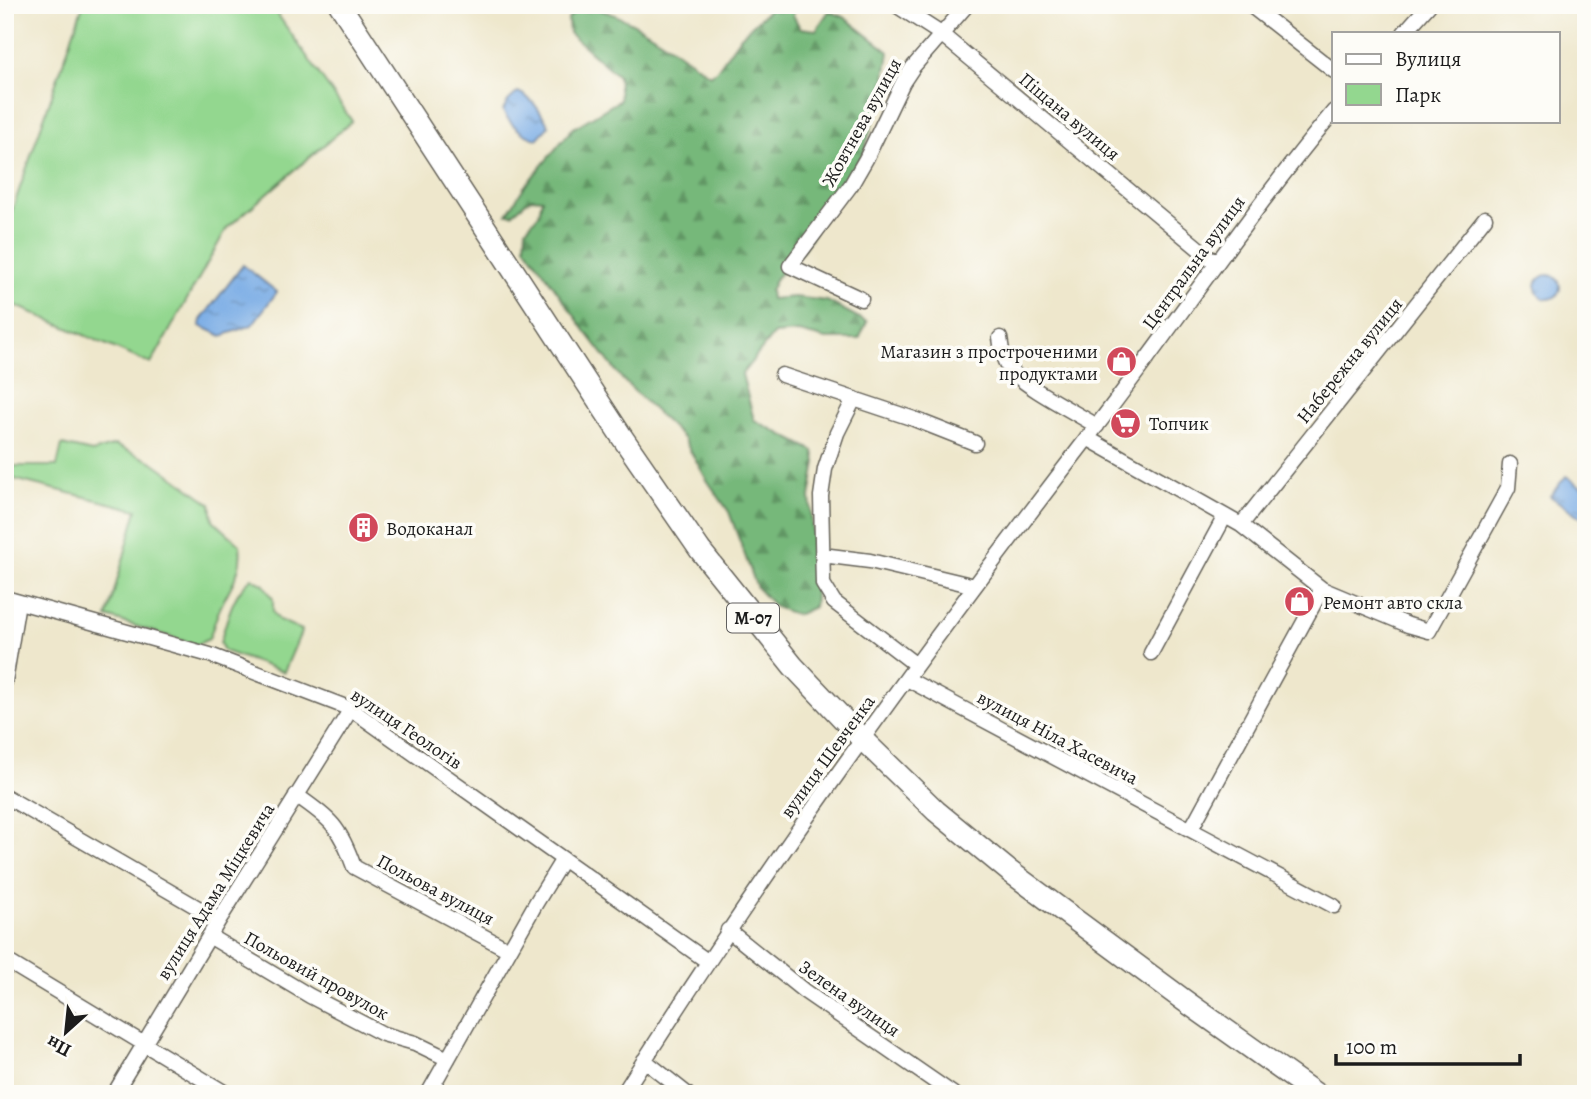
<svg xmlns="http://www.w3.org/2000/svg" width="1591" height="1099" font-family="Alegreya,serif">
<style>
.green{fill:#93d78f;stroke:#587a56;stroke-width:2}
.forest{fill:url(#forest-firs);stroke:#496a4b;stroke-width:2}
.water{fill:url(#water-ripples);stroke:#4a6480;stroke-width:2}
.lines{fill:none;stroke-linecap:round;stroke-linejoin:round}
.minor-casing{stroke:#66635a;stroke-width:17}
.highway-casing{stroke:#66635a;stroke-width:24}
.minor{stroke:#fff;stroke-width:14}
.highway{stroke:#fff;stroke-width:21}
.labels{text-anchor:middle;stroke-width:7;stroke-linejoin:round;paint-order:stroke}
.shield{fill:#fdfcf7;stroke:#605f5e;stroke-width:2}
.shield-label{font-size:18px;font-weight:bold;fill:#1c1c1c}
.street-label{font-size:19px;fill:#1c1c1c;stroke:#fdfcf7}
.poi-label{font-size:19px;fill:#1c1c1c;stroke:#fdfcf7;text-anchor:start}
</style>
<defs>
<pattern id="forest-firs" width="22" height="20" patternUnits="userSpaceOnUse" patternTransform="scale(1.75)"><rect width="22" height="20" fill="#76b87a"/><path d="M5 1l3.5 6h-7zM16 11l3.5 6h-7z" fill="#609563"/></pattern>
<pattern id="water-ripples" width="26" height="14" patternUnits="userSpaceOnUse" patternTransform="scale(1.75)"><rect width="26" height="14" fill="#79ace5"/><path d="M2 4q2-2 4 0t4 0M15 11q2-2 4 0t4 0" fill="none" stroke="#628bb9"/></pattern>
</defs>
<rect width="100%" height="100%" fill="#fdfcf7"/>
<filter id="ink" filterUnits="userSpaceOnUse"><feTurbulence type="fractalNoise" baseFrequency=".0143" numOctaves="2"/><feDisplacementMap in="SourceGraphic" scale="14" xChannelSelector="R" yChannelSelector="G"/><feConvolveMatrix kernelMatrix="1 2 1 2 8 2 1 2 1" color-interpolation-filters="sRGB"/></filter>
<filter id="wash" filterUnits="userSpaceOnUse"><feTurbulence type="fractalNoise" baseFrequency=".00686" numOctaves="4" result="noise"/><feDisplacementMap in="SourceGraphic" scale="28" xChannelSelector="R" yChannelSelector="G"/><feGaussianBlur stdDeviation="1.57" result="paint"/><feColorMatrix in="noise" values="0 0 0 0 0 0 0 0 0 0 0 0 0 0 0 0 0 1.4 0 .05"/><feComposite in="paint" operator="in"/></filter>
<g filter="url(#wash)">
<rect width="100%" height="100%" fill="#eee7cc"/>
<path class="green" d="M83,5H271L352,121L227,228L151,364L5,301V231Z
M62,445L92,452L115,445L153,462L211,504L213,520L240,545C244,573 228,588 218,613C215,621 212,631 209,639L196,645L107,617L137,510L6,477L8,466H57Z
M252,578L264,585L273,599V612L279,620L302,630L284,672L224,651L220,643C227,620 232,593 252,578Z"/>
<path class="forest" d="M774,5H797L793,15L800,28L816,30L829,11L844,17L889,52L884,84L864,152L803,250L776,278L770,291L771,299L794,297L827,301L867,322L859,339H826L799,332L774,334L742,374L754,420L814,451L816,462L810,497L816,583L814,607L797,615L775,607L757,588L729,512L707,480L683,438L623,380L586,332L525,246L526,229L539,214L542,199L531,198L512,214H507L524,187L572,129L620,100L618,76L569,33L568,19L580,6C628,11 671,48 710,75L716,71L741,36Z"/>
<path class="water" d="M518,92C533,98 541,113 549,126L537,139C523,136 510,124 503,111L508,101Z
M243,265L277,292L252,325L222,336L200,326L201,320Z
M1536 287a12 12 0 1 1 24 0a12 12 0 1 1-24 0Z
M1566,476L1586,490V521L1550,496Z"/>
</g>
<g filter="url(#ink)">
<g class="lines">
<defs>
<path id="minor" d="M896,5L941,34L1216,263
M1250,5L1334,71
M1404,33L1429,5
M861,299L790,266L851,185L866,159L903,82L913,67L967,5
M1000,338C1002,349 1002,360 1010,369C1023,386 1076,413 1097,426
M782,375L854,399
M1087,438L1241,525L1322,589L1408,625L1429,631L1508,488L1510,464
M1241,525L1485,218
M822,555L870,561L975,586
M5,598L210,655L351,709L707,961
M1151,653L1225,516
M916,665L834,602L823,584L821,496L825,469L837,433L854,399L914,419L975,443
M907,679L1334,906
M5,681L18,602
M296,795C331,819 340,827 354,867L509,950
M5,796L219,920
M1191,829L1322,589
M728,930L804,991L953,1094
M209,936L310,996L383,1034L415,1043L448,1059
M5,960L227,1094
M644,1060L687,1094
M114,1094L219,920L351,709
M428,1094L536,903L563,859
M623,1094C768,863 929,643 1095,428C1176,323 1249,213 1334,111"/>
<path id="highway" d="M340,5L622,437L700,550L793,666L863,740L936,811L1009,871L1185,1001L1316,1094"/>
</defs>
<use href="#minor" class="minor-casing"/>
<use href="#highway" class="highway-casing"/>
<use href="#minor" class="minor"/>
<use href="#highway" class="highway"/>
</g>
</g>
<defs>
<symbol id="shop-disc" viewBox="-11 -11 22 22"><circle r="9.5" fill="#d1495b" stroke="#fdfcf7"/><path d="M-5-2.5h2.3a2.7 3.5 0 0 1 5.4 0H5L5.5 6h-11ZM-1.5-2.5h3a1.5 2.3 0 0 0-3 0Z" fill="#fff"/></symbol>
<symbol id="supermarket-disc" viewBox="-11 -11 22 22"><circle r="9.5" fill="#d1495b" stroke="#fdfcf7"/><path d="M-6-5.5h2.5l.6 2H6L4.5 2H-2.5L-4.4-4H-6ZM-1.5 3.2a1.3 1.3 0 1 0 .1 0ZM3 3.2a1.3 1.3 0 1 0 .1 0Z" fill="#fff"/></symbol>
<symbol id="building-disc" viewBox="-11 -11 22 22"><circle r="9.5" fill="#d1495b" stroke="#fdfcf7"/><path d="M-4-6H4V6H1V3H-1V6H-4ZM-2.5-4.3h1.7v1.8h-1.7ZM.8-4.3h1.7v1.8H.8ZM-2.5-1h1.7V.8h-1.7ZM.8-1h1.7V.8H.8Z" fill="#fff"/></symbol>
</defs>
<g fill-rule="evenodd">
<use href="#shop-disc" x="1104" y="344" width="35" height="35"/>
<use href="#supermarket-disc" x="1108" y="406" width="35" height="35"/>
<use href="#building-disc" x="346" y="510" width="35" height="35"/>
<use href="#shop-disc" x="1282" y="584" width="35" height="35"/>
</g>
<g class="labels">
<rect class="shield" x="727" y="603.5" width="52" height="29" rx="5"/>
<g class="shield-label">
<text x="753" y="624">М-07</text>
</g>
<g class="street-label">
<text transform="translate(1070 116) rotate(40)" y="7">Піщана вулиця</text>
<text transform="translate(861 122) rotate(-61)" y="7">Жовтнева вулиця</text>
<text transform="translate(1193 262) rotate(-54)" y="7">Центральна вулиця</text>
<text transform="translate(1349 360) rotate(-51)" y="7">Набережна вулиця</text>
<text transform="translate(407 728) rotate(34)" y="7">вулиця Геологів</text>
<text transform="translate(1058 737) rotate(28)" y="7">вулиця Ніла Хасевича</text>
<text transform="translate(827 756) rotate(-54)" y="7">вулиця Шевченка</text>
<text transform="translate(436 889) rotate(28)" y="7">Польова вулиця</text>
<text transform="translate(215 891) rotate(-58)" y="7">вулиця Адама Міцкевича</text>
<text transform="translate(317 975) rotate(29)" y="7">Польовий провулок</text>
<text transform="translate(850 998) rotate(35)" y="7">Зелена вулиця</text>
</g>
<g class="poi-label">
<text x="1098" y="358" text-anchor="end">Магазин з простроченими<tspan x="1098" dy="22">продуктами</tspan></text>
<text x="1149" y="430">Топчик</text>
<text x="386" y="535">Водоканал</text>
<text x="1323" y="609">Ремонт авто скла</text>
</g>
</g>
<rect width="1591" height="1099" fill="none" stroke="#fdfcf7" stroke-width="28"/>
<rect x="1332" y="32" width="228" height="91" fill="#fdfcf7" stroke="#a3a29f" stroke-width="2"/>
<rect x="1346" y="54" width="35" height="10" fill="#ffffff" stroke="#a3a29f" stroke-width="2"/>
<text x="1395" y="66" font-size="21" fill="#1c1c1c">Вулиця</text>
<rect x="1346" y="84" width="35" height="21" fill="#93d78f" stroke="#a3a29f" stroke-width="2"/>
<text x="1395" y="102" font-size="21" fill="#1c1c1c">Парк</text>
<g transform="translate(66 1032) rotate(207)" stroke="#fdfcf7" stroke-width="5" paint-order="stroke">
<path d="M0-5L12 26L0 18L-12 26Z" fill="#1c1c1c"/>
<text y="-10" font-size="19" font-weight="bold" text-anchor="middle" fill="#1c1c1c">Пн</text>
</g>
<path d="M1336 1054v10h184v-10" fill="none" stroke="#1c1c1c" stroke-width="3.5"/>
<text x="1346" y="1054" font-size="21" fill="#1c1c1c" stroke="#fdfcf7" stroke-width="5" paint-order="stroke">100 m</text>
</svg>
